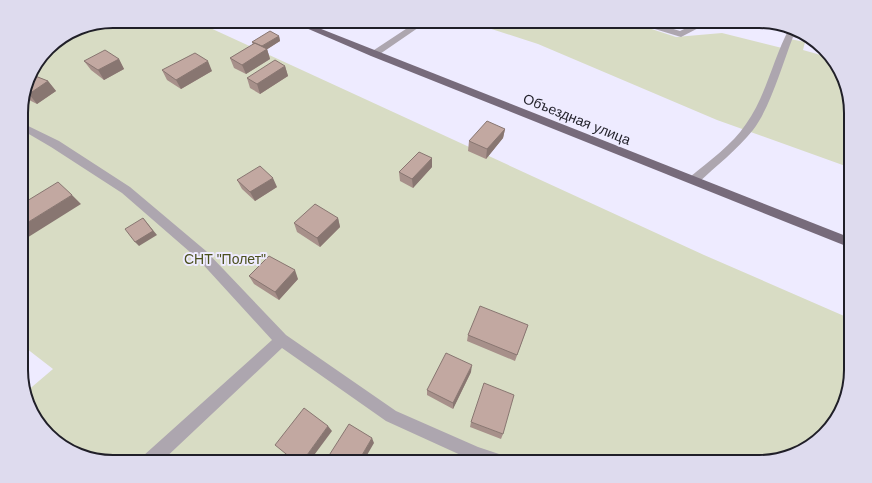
<svg xmlns="http://www.w3.org/2000/svg" width="872" height="483" font-family="Arial,sans-serif">
<style>
.green{fill:#d8dcc4}
.lines{fill:none;stroke-linecap:round;stroke-linejoin:round}
.minor{fill:#ada6af;fill-rule:evenodd}
.major{fill:#776b7b;fill-rule:evenodd}
.wall{fill:#a7908a}
.shaded-wall{fill:#887671}
.building{fill:#c2a8a1;stroke:#887671}
.labels{text-anchor:middle;stroke-width:4;stroke-linejoin:round;paint-order:stroke}
.street-label{font-size:14px;fill:#201f28;stroke:#eeebff}
.park-label{font-size:14px;fill:#4b501e;stroke:#eeebff}
.rim{fill:none;stroke:#201f28;stroke-width:2}
</style>
<rect width="100%" height="100%" fill="#eeebff"/>
<path class="green" d="M113,21H195L704,255L851,319V375L839,416L810,447L764,462H113L67,450L36,421L26,392L53,369L22,345V102L31,72L52,44L78,28Z
M467,21H627L676,37L722,33L786,49L790,39L805,42L803,50L831,58L836,62L851,107V168L717,120L538,44Z"/>
<g class="lines">
<path class="minor" d="M418,21H428L377,56H371L370,54L371,52Z
M634,21H647L680,31L701,21H746L764,22L781,27L778,28L714,23L710,22L681,37L635,23Z
M789,29L796,31L795,33L807,36L813,41L793,37C782,65 771,106 753,130C737,150 716,166 698,183H690L689,180L690,177C709,161 732,145 746,124C766,96 773,59 789,29Z
M22,123L59,141L130,187L206,251L286,335L396,411L478,447L505,456L507,462H476L386,421L282,348L161,462H141L143,456L272,340L198,259L122,193L51,147L22,130Z"/>
<path class="major" d="M290,21H301L851,238V248L371,56Z"/>
</g>
<path class="wall" d="M197,21H212L205,25Z
M798,31L805,33L806,35L798,32Z
M279,36L280,41L267,49L270,59L246,74L234,68L230,58L253,45L252,42Z
M119,59L124,69L104,80L91,70L84,61Z
M285,66L288,76L260,94L250,88L247,78Z
M162,70L212,71L181,89L167,80Z
M30,74L48,81L56,91L37,104L23,97Z
M505,129L503,138L486,159L468,151L469,141Z
M432,167L413,188L400,181L399,172Z
M237,180L277,187L255,201L242,189Z
M338,218L340,227L320,247L297,232L294,223Z
M249,276L298,279L279,300L254,284Z
M528,325L515,361L467,341L468,335Z
M471,372L453,409L427,395V390Z
M471,422L503,434L501,439L470,427Z"/>
<path class="shaded-wall" d="M204,21H212L205,25Z
M279,36L280,41L263,52L261,47Z
M267,49L270,59L246,74L242,65Z
M119,59L124,69L104,80L98,70Z
M208,61L212,71L181,89L176,80Z
M285,66L288,76L260,94L257,84Z
M48,81L56,91L37,104L29,94Z
M505,129L503,138L486,159L487,149Z
M432,158V167L413,188L412,179Z
M273,178L277,187L255,201L250,192Z
M72,195L81,204L22,241V226Z
M143,218L157,235L139,246L135,242Z
M338,218L340,227L320,247L317,238Z
M295,270L298,279L279,300L275,292Z
M472,365L471,372L453,409V403Z
M328,426L332,431L309,462H302Z
M372,438L374,443L363,462H358Z"/>
<path class="building" d="M270,31L279,36L262,46L252,42Z
M255,43L267,49L242,65L230,58Z
M105,50L119,59L98,70L84,61Z
M195,53L208,61L176,80L162,70Z
M275,60L285,66L257,84L247,78Z
M30,74L48,81L29,94L25,92Z
M487,121L505,129L487,149L469,141Z
M419,152L432,158L412,179L399,172Z
M260,166L273,178L250,192L237,180Z
M58,182L72,195L22,226V204Z
M315,204L338,218L317,238L294,223Z
M143,218L153,231L135,242L125,229Z
M269,256L295,270L275,292L249,276Z
M480,306L528,325L517,355L468,335Z
M446,353L472,365L453,403L427,390Z
M484,383L514,395L503,434L471,422Z
M304,408L328,426L302,462H296L275,445Z
M349,424L372,438L358,462H336L328,457Z"/>
<g class="labels">
<g class="street-label">
<text transform="translate(577 119) rotate(22)" y="5">Объездная улица</text>
</g>
<g class="park-label">
<text x="225" y="264">СНТ "Полет"</text>
</g>
</g>
<path d="M0 0H872V483H0ZM113 28H759A85 85 0 0 1 844 113V370A85 85 0 0 1 759 455H113A85 85 0 0 1 28 370V113A85 85 0 0 1 113 28Z" fill="#dedbee" fill-rule="evenodd"/>
<path class="rim" d="M113 28H759A85 85 0 0 1 844 113V370A85 85 0 0 1 759 455H113A85 85 0 0 1 28 370V113A85 85 0 0 1 113 28Z"/>
</svg>
